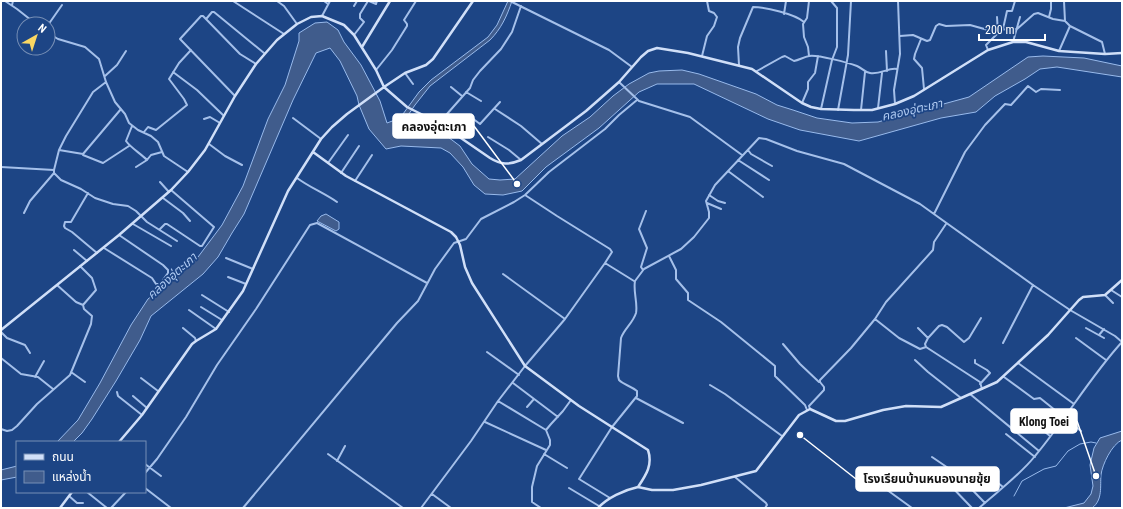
<svg xmlns="http://www.w3.org/2000/svg" width="1123" height="509" font-family="'Roboto Condensed','Noto Sans Thai',sans-serif">
<style>
.water{fill:#405c8c;stroke:#98baec}
.lines{fill:none;stroke-linecap:round;stroke-linejoin:round}
.stream{stroke:#98baec;stroke-width:1}
.street{stroke:#a5c0ea;stroke-width:2}
.secondary{stroke:#d0dff8;stroke-width:2.5}
.labels{text-anchor:middle;stroke-width:3.5;stroke-linejoin:round;paint-order:stroke}
.water-label{font-size:12px;font-style:italic;fill:#b0cbf2;stroke:#1d4585}
.leader{fill:none;stroke:#fff;stroke-width:1.5}
.callout-dot{fill:#fff;stroke:#1d4585;stroke-width:1.5}
.callout{fill:#fff;stroke:#fff;stroke-width:1.5}
.callout-label{font-size:12px;text-anchor:middle;font-weight:bold;fill:#111}
</style>
<rect width="100%" height="100%" fill="#1d4585"/>
<path class="water" d="M508,1H512C507,16 501,29 490,40L430,86L415,105L402,124L405,130L434,131L444,134L460,146L472,164L489,179L500,180L515,179L562,136L590,117L613,96L629,84L649,73L659,71L682,70L699,74L756,94L777,105L793,110L817,118L852,123L878,122L969,97L1028,57L1043,56L1084,58L1122,66V77L1057,67L1040,69L1025,79L995,96L976,112L941,118L859,141L800,130L768,119L694,84H657L639,92L599,128L546,167L522,191L503,195L485,194L474,185L463,167L450,153L441,148L401,146L386,149L369,129L359,105L357,96L340,61L330,48L316,53L293,100L244,214L232,233L218,257L203,274L151,316L140,340L116,381L92,419L82,433L73,442H57L78,420L100,383L131,325L148,299L198,257L222,225L243,186L268,119L285,85L299,41V33L315,23L327,22L338,30L344,42L361,65L380,101L387,123L395,120L403,114L419,92L431,80L488,37L497,25Z
M326,214L339,222V229L336,231L317,221L321,216Z
M1122,431V440C1112,444 1102,465 1101,475C1100,486 1103,500 1092,508H1064L1084,503L1091,494L1093,486L1090,465L1094,448L1100,438Z
M17,466V477L1,480V470Z"/>
<g class="lines">
<path class="stream" d="M1014,496L1022,481L1044,469L1056,466L1068,451L1080,444L1091,442L1096,443"/>
<path class="street" d="M5,1L17,9L36,24
M233,1L284,34
M277,1L284,6L297,24
M324,1L328,4
M369,1L376,4L377,1
M510,1L609,50L632,67
M809,1L807,18L803,24L804,37L808,47L809,56
M1064,1L1065,21
M12,5L13,1
M354,6L357,1
M784,14L786,1
M322,16L330,1
M1049,17L1051,9V1
M207,18L212,12H214L264,53
M48,25L62,5
M1070,26L1102,42L1105,54
M1003,29L1007,11H1012L1015,1
M48,33L58,39L85,47L99,59L106,82L115,102L125,114L129,123L138,130L151,136L158,142L164,156L188,172
M354,35L364,22L360,18V14L368,1
M900,36L913,35L927,41L930,40L936,26L939,24L946,26L970,25L988,30L1017,29L1034,14L1038,13L1053,19L1065,21L1070,26L1059,51
M921,39L915,54L914,59L922,68L924,89
M1013,42L1020,17
M39,48L43,50
M30,50L31,48
M988,50L986,45L998,33L997,17
M886,51L887,71
M702,56L707,36L714,26L717,17L714,13L709,11L707,1
M739,65L738,47L740,38L753,7C765,7 795,14 804,22
M376,70L392,50L407,26V24L404,20L416,1
M757,71L782,57L785,56L794,61C799,60 804,57 809,56C816,54 849,63 857,66C862,68 864,72 870,73C880,75 889,67 897,69
M173,72L197,90L223,115
M405,73L413,84
M105,76L117,65L126,51
M106,82L93,92L66,136L59,150L54,170V173L61,180L81,189L95,198L113,204L128,206L136,211L147,222L177,241
M619,82L639,101L690,117L742,155
M451,87L462,96
M466,92L481,101
M235,96L180,39L201,16H203L240,54L256,64
M802,103L808,89V82L815,73L818,56
M895,104L894,90L900,54L898,1
M878,108L882,73
M495,109L521,126L542,144
M821,109L832,60L837,47V8L831,1
M838,110L848,55L851,1
M861,110L865,72
M293,118L321,139
M204,119L210,117L220,123
M439,123L470,88L473,80L480,71L501,49L512,32L521,6
M132,126L126,141C131,148 140,153 147,160
M144,132L148,127L156,130L187,105L184,99L169,79L179,63L191,50
M455,134L472,118L480,124L500,102
M488,137L509,150L521,160
M209,144L225,156L242,165
M59,150L83,154L121,109
M748,150L751,154L772,166
M83,155L103,163L129,146
M738,160L769,180
M328,163L348,135
M1,167L54,170
M136,167L147,160L151,155L162,152
M728,171L763,197
M341,173L359,146
M297,178C309,187 324,193 337,202
M355,181L372,155
M160,182L169,192
M88,193L71,222H65L64,226L65,228L72,232L97,253
M525,195L557,216L610,249L612,252L605,263
M709,195L718,201L725,203
M163,198L183,213L190,221
M707,203L721,209
M24,213L30,201L54,173
M934,214L965,152L985,125L1005,104L1011,105L1028,86L1036,92L1041,89L1060,90
M133,224L171,246
M160,229L165,224H167L200,246H202L214,227L171,190
M104,248L152,278L156,284H160L168,273V270L163,265L119,235
M74,250L87,261
M669,256L676,270V279L688,293V300L721,322L775,366V376L805,405L807,410
M226,258L253,269
M643,270L641,267L647,248L639,229L646,211
M228,277L246,284
M57,285L76,302L83,305
M1111,290L1122,297
M202,295L229,312
M1105,295L1113,303
M201,307L222,320
M189,310L216,329
M565,319L605,263L634,281
M875,319L899,338L920,349L926,347L980,382L982,389
M183,328L195,338L196,341
M918,328L928,338L925,344L926,347
M1086,328L1104,338
M1,332L7,338L25,345L30,353
M1099,335L1104,329
M928,338L939,326L942,325L947,327L964,342L969,338L981,318
M1076,338L1106,360
M1003,343L1033,285
M783,344L800,364L819,382
M487,352L519,375
M1,358L21,374L38,377L53,389
M915,360L928,372L961,398
M975,360V363L987,370L990,373L980,384
M1018,363L1074,404
M71,372L85,382
M35,377L44,361
M1004,377L1034,399L1040,398L1081,431
M141,378L158,391
M513,383L558,417
M710,385L725,394L782,436
M117,392L118,396L142,415
M970,394L1039,451
M133,396L147,408
M636,398L683,423
M498,401L546,430
M527,407L534,399
M810,409L809,406L824,390V387L820,382V380L851,348L875,319L886,302L933,250L934,242L946,224
M1023,414L1050,436
M485,422L546,450
M1,429L7,431L12,430L17,426L37,404L70,375L91,324L92,316L84,309L83,305L96,290L92,278L80,266
M1006,434L1035,457
M328,454L403,508
M544,454L567,468
M932,457L957,474L985,503
M337,461L345,446
M145,464L161,476
M981,469L1003,487
M145,473L157,459L186,417L217,365L256,309L310,225L317,223L427,283
M937,475L948,483L972,508
M735,477L766,503L767,505L765,508
M872,479L912,508
M948,483L957,474
M145,488L171,508
M569,488L599,506
M87,492L107,508
M432,494L451,508
M69,496L77,503H83
M610,498L579,479L612,427L637,396V391C631,386 624,385 619,380L618,376L621,338C624,329 633,323 636,313C638,303 633,292 635,281L644,269L681,249L694,237L709,218V212L706,201L715,185L759,138L766,139L797,151L844,164L920,204L1033,285L1070,310L1115,336L1122,342C1090,377 1066,419 1035,456C1020,475 998,491 979,508
M111,508L126,492
M243,508L397,323L418,301L435,269L454,243L466,239L481,219L514,202L525,195L549,172L605,129L619,115L637,100
M421,508L471,441L498,401L525,366L565,319L503,274
M541,508L532,502V487L537,466L550,445V440L546,430L551,424L563,411L571,400"/>
<path class="secondary" d="M473,1L433,59L426,65L405,73L384,87L407,107L439,123L490,158C501,165 509,165 521,160L586,111L619,82L641,57L648,51L657,48L688,53L752,69L802,103L811,107L821,109L854,110H872L895,104L914,96L988,50L1013,42H1026L1059,51L1105,54L1122,53
M362,47L390,1
M313,152L346,176L451,232L456,237L460,245L465,267L472,283L525,366L579,406L648,450C653,465 646,475 638,487C624,490 607,498 598,508
M1,330L119,235L171,190L188,172L205,150L235,96L256,64L277,40L297,24L311,17L322,16L344,25L354,35L376,70L384,87L347,114L332,127L321,139L288,191L243,291L216,329L196,341L192,344L142,415L119,442
M638,487L652,490H673L701,485L756,471L799,415L810,409L836,421H845L883,410L906,406L941,407L997,382L1048,335L1079,300L1083,297L1105,295L1122,280
M60,508L72,492"/>
</g>
<g class="labels">
<g class="water-label">
<text transform="translate(912 110) rotate(-13)" y="4">คลองอุ่ตะเภา</text>
<text transform="translate(172 276) rotate(-42)" y="4">คลองอุ่ตะเภา</text>
</g>
</g>
<path class="leader" d="M517 184L474 126M1096 476L1077 421M800 435L856 479"/>
<g class="callout-dot">
<circle cx="517" cy="184" r="4"/>
<circle cx="1096" cy="476" r="4"/>
<circle cx="800" cy="435" r="4"/>
</g>
<g class="callout">
<rect x="393" y="114" width="81" height="24" rx="4"/>
<rect x="1011" y="409" width="66" height="24" rx="4"/>
<rect x="856" y="467" width="143" height="24" rx="4"/>
</g>
<g class="callout-label">
<text x="434" y="131">คลองอุ่ตะเภา</text>
<text x="1044" y="426">Klong Toei</text>
<text x="927" y="483">โรงเรียนบ้านหนองนายขุ้ย</text>
</g>
<rect width="1123" height="509" fill="none" stroke="#ffffff" stroke-width="4"/>
<rect x="16" y="441" width="130" height="52" fill="#1d4585" stroke="#778fb6"/>
<rect x="24" y="454" width="20" height="6" fill="#d0dff8" stroke="#778fb6"/>
<text x="52" y="461" font-size="12" fill="#ffffff">ถนน</text>
<rect x="24" y="471" width="20" height="12" fill="#405c8c" stroke="#778fb6"/>
<text x="52" y="481" font-size="12" fill="#ffffff">แหล่งน้ำ</text>
<g transform="translate(36 36) rotate(39)"><circle r="19" fill="#1d4585" stroke="#778fb6"/>
<path d="M0-3L7 15L0 10L-7 15Z" fill="#fad763"/>
<text y="-6" font-size="11" font-weight="bold" text-anchor="middle" fill="#ffffff">N</text>
</g>
<path d="M979 34v6h66v-6" fill="none" stroke="#ffffff" stroke-width="2"/>
<text x="985" y="34" font-size="12" fill="#ffffff" stroke="#1d4585" stroke-width="3" paint-order="stroke">200 m</text>
</svg>
